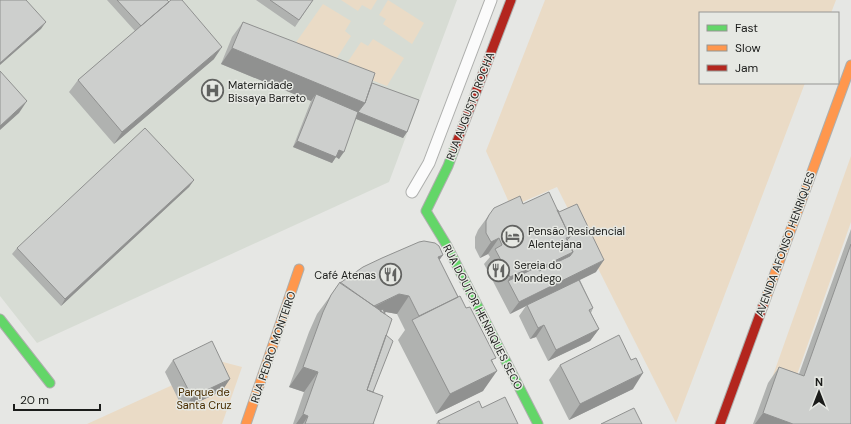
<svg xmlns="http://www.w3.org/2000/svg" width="851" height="424" font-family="'DM Sans',sans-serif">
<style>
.built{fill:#d7dcd4}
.green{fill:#eadbc6}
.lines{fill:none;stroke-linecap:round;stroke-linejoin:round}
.lane-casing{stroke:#aeafad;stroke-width:13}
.fast-casing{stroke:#aeafad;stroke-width:11}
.slow-casing{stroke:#aeafad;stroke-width:11}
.jam-casing{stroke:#aeafad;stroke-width:11}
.lane{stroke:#fbfbfb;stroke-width:11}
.fast{stroke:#63d668;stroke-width:9}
.slow{stroke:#ff974d;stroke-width:9}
.jam{stroke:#b3261e;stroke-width:9}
.wall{fill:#b0b2b0}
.shaded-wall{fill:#909190}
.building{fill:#cdcfcd;stroke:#909190}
.labels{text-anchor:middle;stroke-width:3;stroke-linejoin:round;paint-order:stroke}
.poi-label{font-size:11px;fill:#1b1c1a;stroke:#e6e8e3;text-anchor:start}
.street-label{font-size:11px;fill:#1b1c1a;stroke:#e6e8e3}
.park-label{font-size:11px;fill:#482d00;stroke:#e6e8e3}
</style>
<rect width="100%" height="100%" fill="#e6e7e4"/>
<path class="built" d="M0,0H457L389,182L37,343L0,296Z"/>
<path class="green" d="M341,0H377L371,10L362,5L358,11Z
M388,0L424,23L412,44L383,24L386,19L379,15Z
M545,0H836L831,13H700V83H805L676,423L557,187L511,207L486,151Z
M323,4L351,21L345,31L351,36L333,64L292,48Z
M373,39L404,58L387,86L343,69L361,42L368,46Z
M851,156V222L792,389L771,381Z
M223,362L242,367L222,424H87Z"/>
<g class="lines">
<defs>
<path id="lane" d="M412,192L429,163L491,0"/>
<path id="fast" d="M455,147L448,166L426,211L446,244L538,424
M0,319L50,383"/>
<path id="slow" d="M763,306L851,65
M246,424L299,269"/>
<path id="jam" d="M455,147L511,0
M720,424L763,306"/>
</defs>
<use href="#lane" class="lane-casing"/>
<use href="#fast" class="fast-casing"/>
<use href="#slow" class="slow-casing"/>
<use href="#jam" class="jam-casing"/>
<use href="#lane" class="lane"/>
<use href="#fast" class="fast"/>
<use href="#slow" class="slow"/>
<use href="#jam" class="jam"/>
</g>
<path class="wall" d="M107,0H167L214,59L114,144L69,92L78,80L135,31Z
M256,0H313L295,27Z
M243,22L372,83L407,132L403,138L356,119L339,159L336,157L332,163L293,147L311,101L221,64L232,37Z
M194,180L189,187L61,306L12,254L17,248Z
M523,204L557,210L596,272L580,280L593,308L591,313L599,329L590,341L548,361L536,337L530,339L519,316L526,306L510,314L484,264L490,257L488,254L480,258L475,248V237L478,230L489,215Z
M851,229V424H753L768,383L779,367L799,374Z
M443,255L439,260L493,362L483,391L436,414L398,340L405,330L397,314L386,312L384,313L386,335L373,392V423L375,424H293L304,392L289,387L309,332L317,314L331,295L340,283Z
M173,360L222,391L183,409L165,372Z
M631,360L633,389L569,420L549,380L560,365Z
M482,408L518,424H436L438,421Z"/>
<path class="shaded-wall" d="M46,22L41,29L0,65V63Z
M222,47L214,59L114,144L122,132Z
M232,48L365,103L354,118L316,94L311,101L221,64Z
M27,101L19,113L0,130V126Z
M358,112L407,132L403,138L354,118Z
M297,141L339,150L344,152L339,159L336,157L332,163L293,147Z
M194,180L189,187L61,306L65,299Z
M499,238L488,254L480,258L491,242Z
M573,252L562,268L531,283L542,267Z
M443,255L430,273L438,257Z
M604,260L596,272L528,305H527L526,306L510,314L519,302Z
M540,263L529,279L508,281L510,277Z
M399,294L409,296L397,314L386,312L367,321L372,308Z
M544,325L536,337L530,339L538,328Z
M599,329L590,341L548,361L556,350Z
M303,367L318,372L304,392L289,387Z
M497,371L483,391L436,414L450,394Z
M643,373L633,389L569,420L580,404Z
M230,379L222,391L183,409L192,397Z
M763,413L793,424H755Z
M303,414L308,416L303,424H296Z"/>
<path class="building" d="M0,0H26L46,22L0,63Z
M117,0H167L169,2L141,26Z
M171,0H182L222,47L122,132L78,80Z
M270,0H313L299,20Z
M243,22L375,73L365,103L232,48Z
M0,71L27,101L0,126Z
M372,83L419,100L407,132L358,112L365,103Z
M316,94L358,112L344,152L339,150L336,157L297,141Z
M145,128L194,180L65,299L17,248Z
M549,192L570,237L566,238L573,252L542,267L540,263L510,277L495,249L502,245L499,238L491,242L486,233V221L489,215L494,208L520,196L523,204Z
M577,204L604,260L519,302L508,281L537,267L539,271L570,256L573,252L567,240L570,237L557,210H558L559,212Z
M424,241L435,243L439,246L443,255L438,257L458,297L419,316L409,296L399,294L374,306L340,283L363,267L382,258L419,242Z
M851,244V424H793L763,413L779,367L804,376Z
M579,280L593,308L589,310L599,329L556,350L544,325L538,328L527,305Z
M340,282L392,319L367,390L383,396L373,424H305L308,416L303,414L318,372L303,367L323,312L331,295Z
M460,296L466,308L470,307L496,358L491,360L497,371L450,394L412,320Z
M383,309L385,314L380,311Z
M386,335L393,341L373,392L367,390Z
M619,335L631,360L636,358L643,373L580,404L560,365Z
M212,341L230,379L192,397L173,360Z
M505,397L518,424H440L438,421L479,401L482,408Z
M634,408L642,424H601Z"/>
<defs>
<symbol id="hospital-ring" viewBox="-11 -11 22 22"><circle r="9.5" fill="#e6e8e3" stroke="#626361" stroke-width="1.5"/><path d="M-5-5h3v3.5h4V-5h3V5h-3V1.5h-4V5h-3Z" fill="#626361"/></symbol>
<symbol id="hotel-ring" viewBox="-11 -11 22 22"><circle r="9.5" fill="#e6e8e3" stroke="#626361" stroke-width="1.5"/><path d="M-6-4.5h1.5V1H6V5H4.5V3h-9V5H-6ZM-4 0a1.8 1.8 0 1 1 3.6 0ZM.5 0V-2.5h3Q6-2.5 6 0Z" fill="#626361"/></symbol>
<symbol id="restaurant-ring" viewBox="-11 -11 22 22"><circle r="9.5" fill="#e6e8e3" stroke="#626361" stroke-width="1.5"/><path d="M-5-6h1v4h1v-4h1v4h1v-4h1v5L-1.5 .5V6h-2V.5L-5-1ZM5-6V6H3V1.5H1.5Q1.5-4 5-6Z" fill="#626361"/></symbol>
</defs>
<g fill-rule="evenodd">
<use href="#hospital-ring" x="200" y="78" width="25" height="25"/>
<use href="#hotel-ring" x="500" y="224" width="25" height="25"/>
<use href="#restaurant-ring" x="486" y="258" width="25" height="25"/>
<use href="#restaurant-ring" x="378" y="262" width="25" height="25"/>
</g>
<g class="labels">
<g class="poi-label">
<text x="228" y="89">Maternidade<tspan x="228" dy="13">Bissaya Barreto</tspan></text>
<text x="528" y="235">Pensão Residencial<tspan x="528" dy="13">Alentejana</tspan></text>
<text x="514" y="269">Sereia do<tspan x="514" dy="13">Mondego</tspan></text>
<text x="376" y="279" text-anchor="end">Café Atenas</text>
</g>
<g class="street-label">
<text transform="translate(470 106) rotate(-69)" y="4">RUA AUGUSTO ROCHA</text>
<text transform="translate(785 244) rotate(-70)" y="4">AVENIDA AFONSO HENRIQUES</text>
<text transform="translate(483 317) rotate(63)" y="4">RUA DOUTOR HENRIQUES SECO</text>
<text transform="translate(273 347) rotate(-71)" y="4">RUA PEDRO MONTEIRO</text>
</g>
<g class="park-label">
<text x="204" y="396">Parque de<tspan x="204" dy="13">Santa Cruz</tspan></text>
</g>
</g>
<rect x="699" y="12" width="140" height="72" fill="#e6e8e3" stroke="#959693"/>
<rect x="707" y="25" width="20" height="6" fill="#63d668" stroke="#959693"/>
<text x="735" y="32" font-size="12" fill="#1b1c1a">Fast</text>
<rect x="707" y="45" width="20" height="6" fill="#ff974d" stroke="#959693"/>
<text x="735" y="52" font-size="12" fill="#1b1c1a">Slow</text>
<rect x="707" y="65" width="20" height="6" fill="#b3261e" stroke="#959693"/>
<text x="735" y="72" font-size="12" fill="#1b1c1a">Jam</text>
<g transform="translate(819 392)" stroke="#e6e8e3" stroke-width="3" paint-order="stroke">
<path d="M0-3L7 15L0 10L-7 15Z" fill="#1b1c1a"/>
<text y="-6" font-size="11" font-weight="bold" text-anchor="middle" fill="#1b1c1a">N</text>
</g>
<path d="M14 404v6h86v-6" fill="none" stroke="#1b1c1a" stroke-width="2"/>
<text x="20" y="404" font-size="12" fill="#1b1c1a" stroke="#e6e8e3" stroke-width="3" paint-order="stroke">20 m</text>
</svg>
